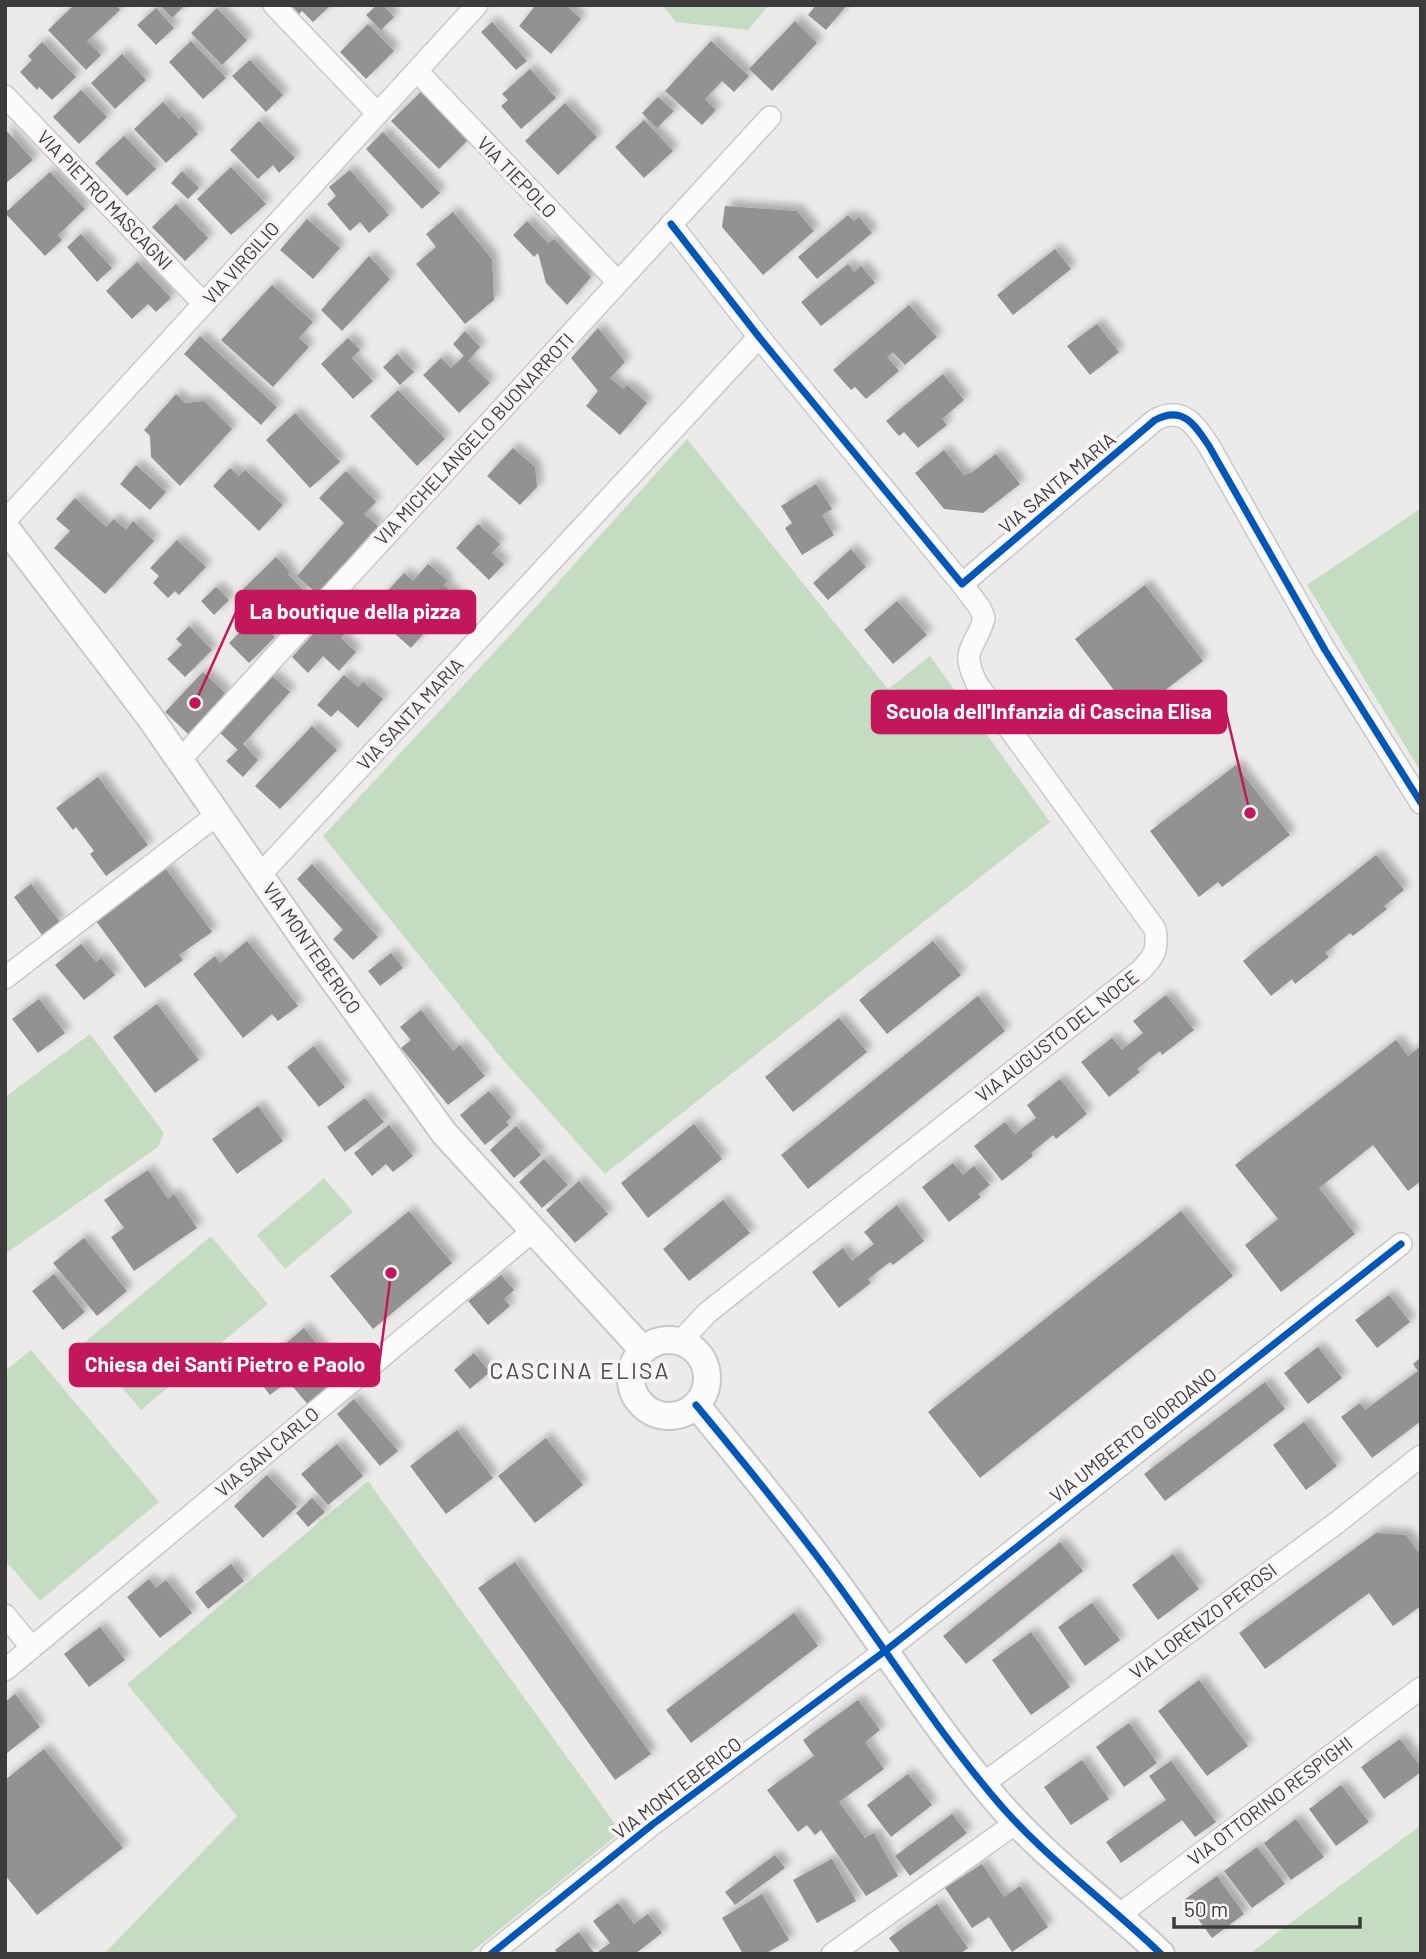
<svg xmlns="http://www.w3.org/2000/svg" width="1426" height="1959" font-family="Barlow,sans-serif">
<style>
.green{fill:#c4ddc2}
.building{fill:#939291;filter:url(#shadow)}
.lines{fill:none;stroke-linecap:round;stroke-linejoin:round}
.minor-casing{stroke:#c9c8c7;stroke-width:24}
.tertiary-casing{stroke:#c9c8c7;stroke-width:30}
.minor{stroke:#fcfcfc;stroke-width:21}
.tertiary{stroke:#fcfcfc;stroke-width:26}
.cycleway-casing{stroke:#fbf7f6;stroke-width:11}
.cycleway{stroke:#0057b8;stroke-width:7}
.labels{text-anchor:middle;stroke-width:7;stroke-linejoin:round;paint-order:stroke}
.street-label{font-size:19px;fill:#3c3a3a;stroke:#fbf7f6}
.quarter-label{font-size:23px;letter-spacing:2px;fill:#4f4c4b;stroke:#fbf7f6}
.leader{fill:none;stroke:#c2185b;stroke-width:2.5}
.callout-dot{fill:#c2185b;stroke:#fbf7f6;stroke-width:2.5}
.callout{fill:#c2185b;stroke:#c2185b;stroke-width:2.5}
.callout-label{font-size:21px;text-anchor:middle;font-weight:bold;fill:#fff}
</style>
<defs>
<filter id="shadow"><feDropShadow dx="6" dy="-6" stdDeviation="3.5" flood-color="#0004"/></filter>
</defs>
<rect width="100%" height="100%" fill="#edebea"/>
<path class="green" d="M662,5H769L748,30L676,22Z
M687,439L888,689L930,656L1050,822L605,1174L504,1061L323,836L515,630Z
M1421,508V772L1307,585Z
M90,1034L164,1133L158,1147L5,1254V1097Z
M324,1178L353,1212L285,1269L257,1235Z
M211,1236L268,1304L141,1410L84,1343Z
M31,1350L159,1502L40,1601L5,1560V1371Z
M368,1481L621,1832L469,1954H104L237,1816L127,1684Z
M1421,1825V1954H1249Z"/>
<path class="building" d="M74,5H116L120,10L87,41L101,55L86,70L48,30Z
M160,5H185L172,18Z
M291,5H331L313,22L302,11L299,14Z
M377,5H383L394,17L381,30L366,15Z
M536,5H566L581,19L551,54L519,26Z
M816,5H847L826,30L808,15Z
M156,8L174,28L156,45L137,25Z
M217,8L247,40L222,65L191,33Z
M795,21L817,43L772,91L749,69Z
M492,22L527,61L516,70L481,32Z
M368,24L394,51L366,79L340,52Z
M191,41L226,78L203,99L169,62Z
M711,41L749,76L734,92L722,81L705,99L716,110L702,125L665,91Z
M42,42L76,77L52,100L39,87L37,90L20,72L32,60L28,56Z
M122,54L146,80L115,109L91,83Z
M250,60L283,95L266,112L232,76Z
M530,69L556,98L521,129L501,106L508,100L502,94Z
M81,90L107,117L79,144L53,117Z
M421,92L468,140L439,169L391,121Z
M658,97L674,111L657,128L642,113Z
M163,102L179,119L182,116L198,134L166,163L134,129Z
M565,103L597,137L558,175L525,141Z
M644,120L673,151L644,178L615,147Z
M259,121L295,158L279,173L273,165L258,179L230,150Z
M5,129L33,160L5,184Z
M383,132L440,193L422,209L366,149Z
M124,136L156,169L127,196L95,163Z
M231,167L266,204L231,235L197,199Z
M350,170L389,215L369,233L360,222L350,231L327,204L336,196L329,187Z
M182,171L199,188L188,199L171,183Z
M50,172L85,209L58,235L62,240L45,256L5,213Z
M176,204L208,238L185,261L152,227Z
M725,206L797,211L814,231L763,275L722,227Z
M453,212L492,259L494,300L465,324L416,264L436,247L426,234Z
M848,215L854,221L859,217L872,233L817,279L798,257Z
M307,219L340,248L313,279L280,250Z
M527,221L548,243L554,239L591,277L567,305L546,283L538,253L534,257L513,235Z
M81,234L112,268L97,282L67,247Z
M1055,249L1071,269L1013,315L997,295Z
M369,256L390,279L342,331L321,310Z
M137,262L171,298L156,312L148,304L132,319L106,291Z
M848,264L854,272L861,266L875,283L821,326L801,302Z
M272,285L313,322L299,338L309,347L273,387L221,340Z
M909,305L937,337L905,365L893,352L887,357L899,371L866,399L855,387L851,390L833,370Z
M1097,324L1119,352L1090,375L1067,346Z
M598,328L625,362L610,378L623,389L627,385L647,403L620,435L586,406L598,391L571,358Z
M465,331L480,347L468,361L490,383L459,413L423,375L441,358L451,368L464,356L453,344Z
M200,336L277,407L261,425L184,354Z
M348,338L360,350L352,358L373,381L353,399L321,364Z
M397,354L414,372L400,385L383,367Z
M943,374L964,400L942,419L947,425L918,448L904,432L899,436L886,421Z
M398,390L445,439L417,466L370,416Z
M176,394L185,403L204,401L232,429L180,486L151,457L150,436L144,430Z
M295,413L340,462L310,488L266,440Z
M513,448L535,467L537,487L520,505L487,476Z
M944,450L964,475L971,473L996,454L1020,484L983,513L944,509L915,473Z
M136,465L166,492L150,510L120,484Z
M230,468L239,476L245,470L283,505L259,531L213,486Z
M346,471L376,502L364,514L378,526L317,594L297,576L344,523L319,498Z
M816,484L832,509L822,515L834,535L802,555L785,528L792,523L781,506Z
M75,498L106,527L114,519L126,530L133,521L154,541L105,594L54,548L70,531L56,519Z
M478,524L500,544L492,553L504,564L489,580L456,548Z
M177,540L206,567L179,595L175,591L168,598L153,583L159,576L150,568Z
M851,549L866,567L828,600L813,583Z
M276,557L290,572L288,574L306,593L268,630L275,637L249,663L229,643L255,617L235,597Z
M428,564L448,581L444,585L465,603L449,622L428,603L420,613L409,603L401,611L425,632L411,648L369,611L404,573L413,581Z
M1145,585L1203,661L1133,715L1075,639Z
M216,587L229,600L214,615L201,601Z
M348,596L365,611L341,638L356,652L339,671L323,656L308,673L292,657Z
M897,601L927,635L893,664L864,630Z
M189,626L212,650L185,677L167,659L182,645L176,639Z
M203,672L226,694L188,734L165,712Z
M271,675L290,692L243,744L258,760L243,777L226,761L238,750L219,732Z
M344,675L358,687L363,682L383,699L358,728L338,710L331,717L317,705Z
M312,726L337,750L280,809L255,786Z
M1236,765L1290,835L1222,887L1218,882L1199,897L1150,831Z
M98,777L148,845L106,876L90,854L94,851L76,827L73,830L56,808Z
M1376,855L1404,890L1384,906L1387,909L1353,936L1350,933L1325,953L1329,957L1295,984L1292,979L1271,996L1243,961Z
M312,864L378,937L353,960L333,939L343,930L297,879Z
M166,869L212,932L179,955L183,960L145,988L96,921Z
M31,884L60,922L42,935L14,897Z
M247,941L298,1006L278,1021L272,1014L243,1038L193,974L215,956L220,963Z
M933,941L961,975L887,1034L859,1000Z
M81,944L96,962L101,958L115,975L84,1000L55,965Z
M391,953L403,968L380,986L368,971Z
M1166,995L1194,1030L1162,1055L1160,1051L1137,1069L1140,1072L1109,1097L1081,1062L1112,1038L1122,1050L1143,1033L1133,1021Z
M978,996L1005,1031L808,1189L781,1155Z
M39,999L65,1033L38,1053L12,1019Z
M157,1004L199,1060L155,1093L113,1037Z
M421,1010L453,1051L460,1045L485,1076L448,1105L401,1048L411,1040L400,1027Z
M839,1018L867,1052L793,1112L765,1077Z
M1396,1040L1408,1056L1421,1046V1181L1408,1191L1373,1145L1319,1188L1355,1234L1281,1292L1245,1245L1278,1219L1235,1165Z
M314,1046L345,1087L319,1107L287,1067Z
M1060,1079L1087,1114L1056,1139L1053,1135L1031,1153L1033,1156L1002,1181L974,1146L1005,1122L1015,1134L1036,1118L1027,1105Z
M489,1091L511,1117L506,1122L509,1125L485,1145L460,1115Z
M365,1098L384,1122L345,1152L327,1127Z
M258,1106L283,1141L237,1174L212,1139Z
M694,1124L722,1159L648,1218L621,1183Z
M389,1125L413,1156L393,1172L386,1164L372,1176L354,1153Z
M516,1126L541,1155L514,1178L490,1150Z
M544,1159L568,1185L542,1208L519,1182Z
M953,1163L963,1175L974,1166L990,1185L978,1194L981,1197L949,1222L922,1187Z
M148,1170L168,1199L174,1194L197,1228L134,1271L111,1237L124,1228L104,1200Z
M579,1181L608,1214L575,1243L546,1210Z
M723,1200L750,1233L689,1281L663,1249Z
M897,1205L924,1241L893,1265L890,1262L868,1279L871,1283L839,1308L812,1272L843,1248L852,1261L874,1244L864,1232Z
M409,1211L452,1263L373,1329L330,1276Z
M1181,1211L1233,1276L980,1478L928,1412Z
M84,1238L127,1291L97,1316L53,1263Z
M54,1274L85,1312L63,1330L32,1291Z
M501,1275L514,1290L504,1299L510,1306L488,1325L468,1301Z
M1389,1295L1410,1322L1377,1348L1355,1320Z
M304,1328L345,1378L310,1407L288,1381L270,1395L252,1372Z
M1318,1347L1342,1378L1308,1404L1284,1373Z
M474,1353L490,1372L470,1389L454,1370Z
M1421,1357V1421L1372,1458L1341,1417L1360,1403L1365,1410L1418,1371L1413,1364Z
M1265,1382L1285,1409L1165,1501L1144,1474Z
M354,1399L398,1451L380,1466L337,1414Z
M1304,1422L1337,1466L1306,1490L1273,1445Z
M457,1430L493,1478L446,1514L410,1466Z
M546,1438L583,1485L535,1523L498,1476Z
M337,1444L363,1476L328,1505L301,1474Z
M267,1475L297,1507L263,1538L234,1506Z
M312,1498L325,1512L308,1527L296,1513Z
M1376,1533L1406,1535L1421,1556V1606L1393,1626L1369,1593L1265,1669L1239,1633Z
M1060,1542L1083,1571L966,1664L943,1636Z
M1173,1554L1199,1589L1158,1620L1132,1585Z
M515,1562L651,1754L615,1780L478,1588Z
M231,1564L244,1581L208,1609L195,1592Z
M149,1579L156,1588L166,1580L192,1613L160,1638L127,1597Z
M1092,1603L1120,1640L1085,1666L1058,1627Z
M794,1613L818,1646L691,1743L666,1710Z
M100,1627L125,1660L89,1687L64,1654Z
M1031,1632L1070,1687L1031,1715L992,1660Z
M1199,1680L1248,1746L1207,1776L1158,1711Z
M15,1694L40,1727L7,1753L5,1702Z
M858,1700L880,1730L865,1742L884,1769L839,1802L865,1838L874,1833L898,1876L866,1896L821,1830L815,1835L807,1825L798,1832L767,1790L814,1756L803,1740Z
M1129,1723L1157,1763L1124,1787L1096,1747Z
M1400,1739L1421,1767V1772L1384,1799L1361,1767Z
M44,1749L123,1848L37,1915L5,1875V1780Z
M1082,1760L1109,1799L1071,1825L1044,1787Z
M1171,1761L1216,1822L1195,1837L1182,1820L1121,1863L1106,1842L1166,1800L1149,1776Z
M908,1774L932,1805L891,1837L867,1805Z
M1341,1785L1369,1822L1336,1846L1309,1809Z
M952,1814L967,1833L910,1876L895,1856Z
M1296,1819L1324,1857L1291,1880L1264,1843Z
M1257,1847L1285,1884L1252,1908L1224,1871Z
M775,1855L785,1868L735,1905L725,1892Z
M832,1859L856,1901L817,1923L793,1880Z
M982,1864L1004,1897L1020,1886L1048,1927L1012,1952L989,1917L972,1928L945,1888Z
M1217,1876L1244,1914L1212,1938L1184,1900Z
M762,1894L789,1940L765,1954H743L722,1918Z
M618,1903L634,1924L648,1914L662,1933L635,1954H558L555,1950L579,1932L595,1954L610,1943L593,1921Z
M937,1904L968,1948L960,1954H901L889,1938Z"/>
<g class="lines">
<defs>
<path id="minor" d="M274,5L378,114
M417,71L618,282
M5,96L204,304
M671,224L759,337L962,584L1155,420C1183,405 1195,425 1209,446L1325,650L1421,803
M5,521L477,5
M180,760L770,117
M260,875L759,337
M5,978L218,814
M680,1342L707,1313L1140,971C1154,957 1159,949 1155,929L977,684C959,647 975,651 984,618L980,608L962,584
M5,1615L32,1648
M5,1670L534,1230
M983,1784L1339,1521L1421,1456
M1119,1915L1421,1688
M491,1954L653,1824L885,1651L1401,1244
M832,1954L1017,1822"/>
<path id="tertiary" d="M5,527L149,716L309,946L444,1133L643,1350
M631 1378a38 38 0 1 1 76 0a38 38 0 1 1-76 0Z
M696,1405C740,1458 784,1512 825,1567C881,1642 931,1722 991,1794C1040,1854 1105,1900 1161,1954"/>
</defs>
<use href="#minor" class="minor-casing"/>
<use href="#tertiary" class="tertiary-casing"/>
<use href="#minor" class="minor"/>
<use href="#tertiary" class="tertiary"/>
<defs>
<path id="cycleway" d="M671,224L759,337L962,584L1155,420C1183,405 1195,425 1209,446L1325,650L1421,803
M696,1405C740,1458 784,1512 825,1567C881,1642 931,1722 991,1794C1040,1854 1105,1900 1161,1954
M491,1954L653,1824L885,1651L1401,1244"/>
</defs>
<use href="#cycleway" class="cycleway-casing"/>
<use href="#cycleway" class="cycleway"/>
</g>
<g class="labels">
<g class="street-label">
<text transform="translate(517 177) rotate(46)" y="7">VIA TIEPOLO</text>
<text transform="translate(105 200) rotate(46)" y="7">VIA PIETRO MASCAGNI</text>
<text transform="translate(241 263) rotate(-48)" y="7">VIA VIRGILIO</text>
<text transform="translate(474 439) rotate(-47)" y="7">VIA MICHELANGELO BUONARROTI</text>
<text transform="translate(1057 483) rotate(-40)" y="7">VIA SANTA MARIA</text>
<text transform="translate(410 714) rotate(-47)" y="7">VIA SANTA MARIA</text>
<text transform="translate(312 948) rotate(55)" y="7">VIA MONTEBERICO</text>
<text transform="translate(1057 1036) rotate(-38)" y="7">VIA AUGUSTO DEL NOCE</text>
<text transform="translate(1133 1435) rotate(-38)" y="7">VIA UMBERTO GIORDANO</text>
<text transform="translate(267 1452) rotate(-40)" y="7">VIA SAN CARLO</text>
<text transform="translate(1203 1621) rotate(-37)" y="7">VIA LORENZO PEROSI</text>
<text transform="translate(677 1788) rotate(-37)" y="7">VIA MONTEBERICO</text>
<text transform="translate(1270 1801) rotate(-37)" y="7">VIA OTTORINO RESPIGHI</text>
</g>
<g class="quarter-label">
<text x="580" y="1379">CASCINA ELISA</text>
</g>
</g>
<path class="leader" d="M195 703L236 612M1250 813L1226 712M391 1273L379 1365"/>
<g class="callout-dot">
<circle cx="195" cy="703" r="7"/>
<circle cx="1250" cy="813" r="7"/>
<circle cx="391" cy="1273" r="7"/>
</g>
<g class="callout">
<rect x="236" y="591" width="239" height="42" rx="7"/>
<rect x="872" y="691" width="354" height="42" rx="7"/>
<rect x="70" y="1344" width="309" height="42" rx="7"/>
</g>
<g class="callout-label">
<text x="355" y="619">La boutique della pizza</text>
<text x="1049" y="719">Scuola dell'Infanzia di Cascina Elisa</text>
<text x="225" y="1372">Chiesa dei Santi Pietro e Paolo</text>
</g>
<rect width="1426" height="1959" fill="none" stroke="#3c3a3a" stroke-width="14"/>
<path d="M1174 1917v10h186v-10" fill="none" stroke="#3c3a3a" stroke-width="3.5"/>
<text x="1184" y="1917" font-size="21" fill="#3c3a3a" stroke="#fbf7f6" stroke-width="5" paint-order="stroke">50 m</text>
</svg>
